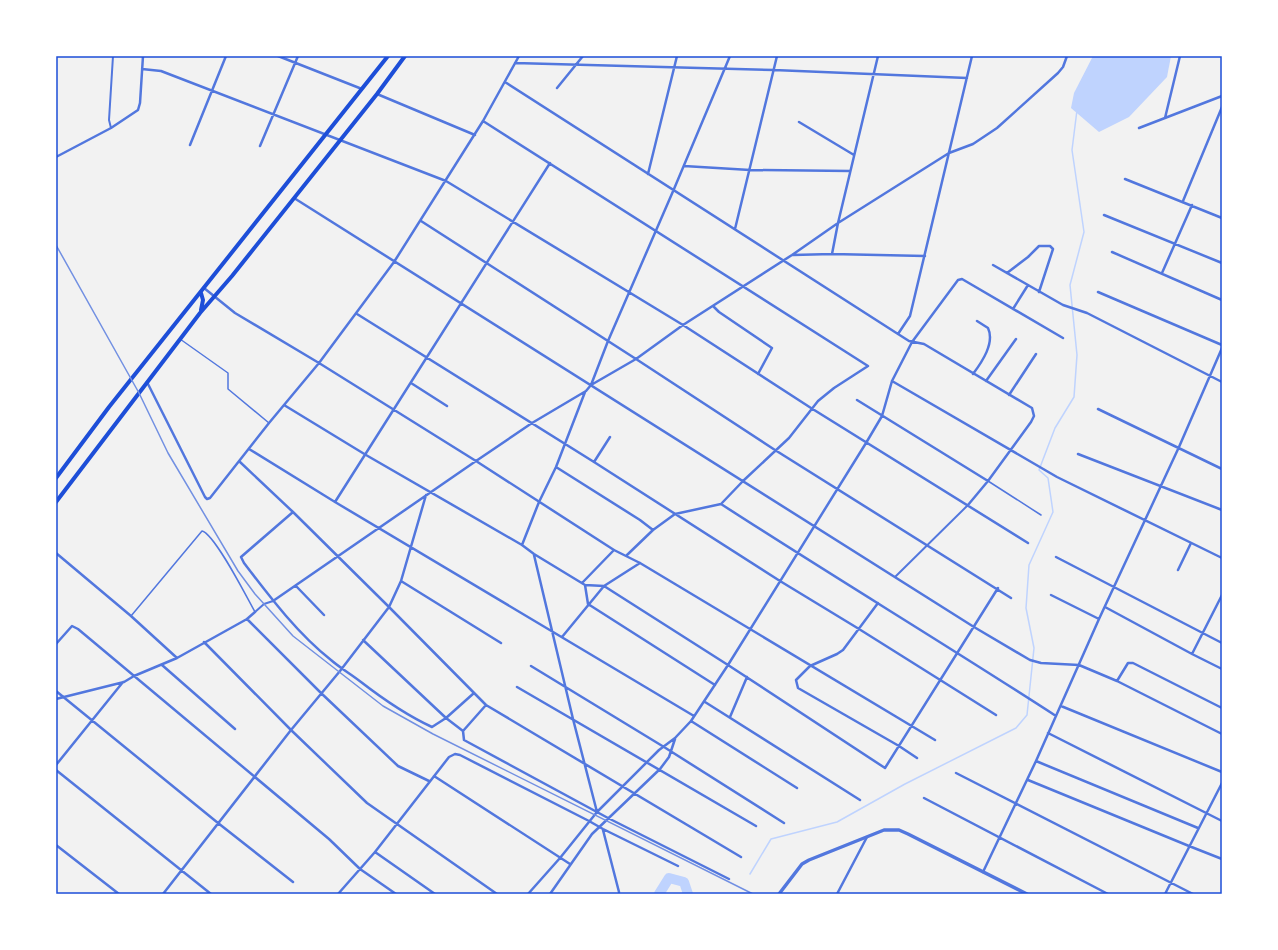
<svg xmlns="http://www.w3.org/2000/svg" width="1278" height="950" font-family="'IBM Plex Sans',sans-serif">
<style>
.water{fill:#bfd3fe}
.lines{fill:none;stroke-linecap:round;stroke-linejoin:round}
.stream{stroke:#bfd3fe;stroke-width:1.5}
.river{stroke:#bfd3fe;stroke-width:10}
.service{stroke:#5277de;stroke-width:1.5}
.pedestrian{stroke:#5277de;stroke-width:2}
.minor{stroke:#5277de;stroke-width:2.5}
.tertiary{stroke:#5277de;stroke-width:3.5}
.secondary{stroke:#1d4ed8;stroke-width:4}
.rail{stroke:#7290e2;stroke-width:1.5}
.neatline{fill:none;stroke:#1d4ed8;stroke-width:1.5}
</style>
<rect width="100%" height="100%" fill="#f2f2f2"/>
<path class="water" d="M1093,56H1171L1167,77L1129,117L1099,132L1071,108L1074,93Z"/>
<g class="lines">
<path class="stream" d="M750,874L771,839L837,822L905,784L1016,728L1027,715L1034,648L1026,608L1029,565L1053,512L1048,478L1039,470L1055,428L1074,397L1077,355L1070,285L1084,232L1072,150L1077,110"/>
<path class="river" d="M659,894L669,878L684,882L688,894"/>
<path class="service" d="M180,339L228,373V389L269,423
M988,481L1041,515
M131,616L202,531C215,534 247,598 255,612"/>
<path class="pedestrian" d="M111,128L109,120L113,56
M895,577L968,505
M255,612L264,604L273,601"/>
<path class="minor" d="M278,56L362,89
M515,63L774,70L967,78
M142,69L161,71L446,181L683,325L811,408L1028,543
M505,82L898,334L909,341L924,344L1032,408L1034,416L1031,422L988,481L968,505
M557,88L583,56
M377,94L475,135
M1165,118L1180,56
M483,121L868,366L834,388L818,401L789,438L743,481L721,504L675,514L653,530L627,555
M799,122L854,155
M1139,128L1222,96
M190,145L226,56
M260,146L298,56
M56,157L111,128L138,110L140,103L143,56
M684,166L750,170L850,171
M648,174L677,56
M1125,179L1222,218
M294,198L974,627L1030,660L1041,663L1079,665L1117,681L1222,734
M1183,201L1222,107
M1104,215L1222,263
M421,221L636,359L775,450L1011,598
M735,229L777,56
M1112,252L1222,300
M832,254L838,223L878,56
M793,255L832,254L925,256
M993,265L1063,305L1087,313L1222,382
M1007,273L1028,257L1039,246H1050L1053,249L1039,292
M1162,273L1192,205
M204,288L235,313L319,363L476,461L614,550L640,563L935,740
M1098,292L1222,345
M713,306L719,312L772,348L758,374
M1013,309L1028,285
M357,314L594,462L780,581L859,629L996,715
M898,334L910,316L972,56
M973,374C982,362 995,343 988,328L977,321
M892,381L1057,477L1222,558
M986,381L1016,339
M147,382L205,497L207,499L210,498L269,423L319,363L394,262L483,121L519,56
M411,383L447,406
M591,385L608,341L674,189L730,56
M1009,395L1036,354
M857,400L988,481
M284,405L366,455L522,545L534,554L585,585L604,586L728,665L885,768L998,588
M1098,409L1222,469
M249,449L335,502L694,716
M1078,454L1222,510
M240,462L293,512L389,607L486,705L741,857
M594,462L610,437
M556,467L640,520L653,530
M335,502L550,163
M721,504C832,576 945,644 1056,716
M293,512L241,557L244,563C270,597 297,633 331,660C340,668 351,674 361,682C383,699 406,715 432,727L446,718L474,693
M522,545L539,502L556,467L585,392
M56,553L131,616L177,658
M534,555L573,719L597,812
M1056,557L1222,643
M1178,570L1191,543
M401,581L501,643
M582,583L614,550
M585,585L588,604L715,685
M296,586L324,615
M1051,595L1099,619
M273,601L476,461L532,423L586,391L591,385L636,359L683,325L792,255L838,223L949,153L973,144L997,128L1058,73L1063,67L1067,56
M878,603L843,650L837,654L810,666L796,680L798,688L899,746L917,758
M1105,607L1192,654L1222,669
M247,619L321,693L398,766L429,781
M562,637L604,586L640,563
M363,640L446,718L463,731
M204,642L291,730L367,803L497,894
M56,644L72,626L78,629L329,839L360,869L396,894
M1192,654L1222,595
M162,665L235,729
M531,666L664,747L784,823
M1117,681L1128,663H1133L1222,708
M517,687L756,826
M56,691L218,823L293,882
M56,699L124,682L134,676L177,658L247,619L255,612
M705,702L860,800
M486,705L463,731L464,740L608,818L729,879
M1061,706L1222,772
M730,717L747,677
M691,721L797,788
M1048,733L1222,821
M1036,761L1198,828
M56,765L123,682
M56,770L211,894
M956,773L1193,894
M434,776L570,864
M1028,780L1189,846L1222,859
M924,798L1108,894
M603,830L619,892
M56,845L119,894
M375,852L435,894
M983,872L1036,761L1099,619L1179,447L1222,348
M163,894L291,730L340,671L389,607L401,581L426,495
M338,894L375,852L449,757L455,754L460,755L589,821L603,829L678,866
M528,894L560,858L597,812L659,750L675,738L691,721L728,665L866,443L882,416L892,381L912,342L958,280L962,279L1063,338
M550,894L592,834L660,769L669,757L675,739
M837,894L867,837
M1165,894L1222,783"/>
<path class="tertiary" d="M779,894L802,864L809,860L884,830H899L908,834L1027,894"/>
<path class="secondary" d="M201,293L203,300L201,310
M56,478L109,407L388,56
M56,502L200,313L232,276L377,94L405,56"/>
<path class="rail" d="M56,245L139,393L168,453L238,571L255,594L293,636L383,706L433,734L753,894"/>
</g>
<rect width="1278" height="950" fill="none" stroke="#ffffff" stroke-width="114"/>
<rect x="57" y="57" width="1164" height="836" class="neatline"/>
</svg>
